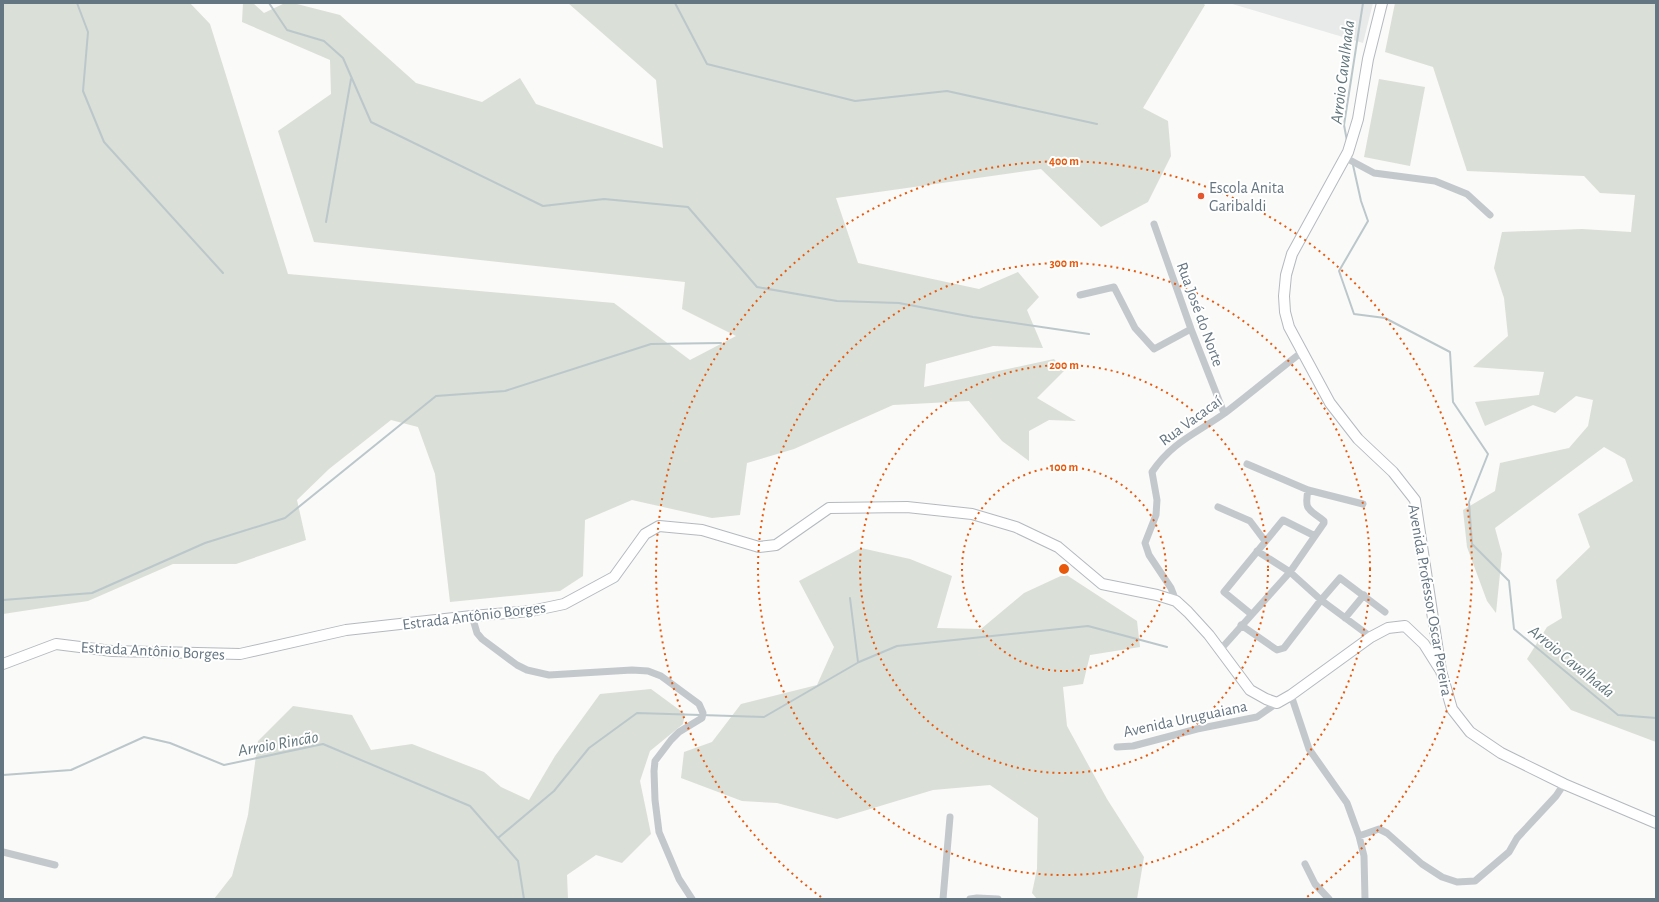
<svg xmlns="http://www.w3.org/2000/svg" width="1659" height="902" font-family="'Alegreya Sans',sans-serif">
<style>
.built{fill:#e8e9e9}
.green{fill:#dadfd7}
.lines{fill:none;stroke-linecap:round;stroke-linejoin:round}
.stream{stroke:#bbc7cb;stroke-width:2}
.secondary-casing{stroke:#b3babf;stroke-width:12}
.street{stroke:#c3c8cc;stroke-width:7}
.secondary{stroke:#fff;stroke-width:10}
.ring{fill:none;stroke:#e8590c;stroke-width:2;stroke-dasharray:2 4}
.poi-dot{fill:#e4572e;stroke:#fff;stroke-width:1.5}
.labels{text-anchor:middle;stroke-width:4;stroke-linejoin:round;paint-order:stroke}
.poi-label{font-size:16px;fill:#657683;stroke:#fff;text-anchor:start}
.street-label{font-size:16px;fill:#657683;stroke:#fff}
.water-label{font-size:17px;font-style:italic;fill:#60757c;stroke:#fff}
.centre{fill:#e8590c;stroke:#fff;stroke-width:2}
.ring-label{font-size:12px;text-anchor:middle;font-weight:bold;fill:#e8590c;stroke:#fff;stroke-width:4;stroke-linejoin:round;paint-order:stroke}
</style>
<rect width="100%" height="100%" fill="#fafaf8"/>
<path class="built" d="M1229,3H1373L1363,43Z"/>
<path class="green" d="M3,3H190L210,24L288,274L614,303L690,360L736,336L682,309L685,282L314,242L278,131L331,94L330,60L242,22L243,3H253L264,13L285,3H293L340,15L416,83L482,102L520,78L536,104L663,148L656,80L568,3H1203L1205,5L1143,108L1168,121L1171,156L1148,202L1101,227L1041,169L836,198L858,263L979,289L1018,272L1039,297L1027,310L1043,348L993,346L926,364L924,387L1054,359L1064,371L1037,398L1076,421L1049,420L1029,431V461L1002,441L969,401L893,405L794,449L747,463L740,515L712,518L632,500L585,520L583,576L560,591L450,602L435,474L418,427L391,420L329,469L297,500L306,540L236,564H173L88,601L3,614Z
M1395,3H1656V742L1571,710L1527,659L1547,627L1562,618L1556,580L1590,547L1578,514L1633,481L1625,459L1604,447L1495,528L1502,554L1496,613L1487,601L1467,547L1463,510L1495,491L1500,463L1569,448L1588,426L1593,400L1576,396L1555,413L1533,405L1485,426L1475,402L1539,395L1544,372L1473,367L1508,336L1504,298L1494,268L1502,232L1582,229L1631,232L1635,195L1600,193L1584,176L1467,171L1433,67L1385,52Z
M1379,79L1425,87L1410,166L1364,157Z
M861,548L910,559L952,576L937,628L981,629L1024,593L1065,574L1137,621L1140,647L1090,655L1083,684L1063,687L1067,726L1107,799L1144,857L1137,899H1037L1032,893L1037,869L1038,818L990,785L933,790L837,819L777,803L742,801L681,778L684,752L712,742L741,704L817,685L834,647L799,581Z
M651,689L685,714L683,724L650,751L640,781L651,834L622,863L596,855L567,875L568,899H214L232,876L248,815L258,741L293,706L352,715L371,750L412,744L484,772L501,787L529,800L555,756L600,694Z"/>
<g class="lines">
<path class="stream" d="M77,3L88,32L83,91L104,142L223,273
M269,3L287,30L324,41L343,58L371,122L543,206L604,199L688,207L757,287L837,301L899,303L973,317L1089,334
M675,3L707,64L855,101L947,91L1097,124
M1347,141L1344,125L1363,3
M1353,165L1361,201L1368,221L1339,271L1354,314L1385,318L1450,352L1453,402L1488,454L1469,502L1472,544L1509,581L1514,629L1618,715L1656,718
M326,222L351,79
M850,598L858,662
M3,600L92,593L205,543L285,518L436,396L505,391L651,344L721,343
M3,775L71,770L144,737L170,743L224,765L323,744L470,806L518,861L524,899
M498,838L554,791L589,748L637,713L764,717L859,662L897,646L1088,626L1167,647"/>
<defs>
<path id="secondary" d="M1382,3L1368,59L1358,119L1348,152L1292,254L1286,275L1284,296L1285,312L1289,327L1330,403L1358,439L1393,472L1415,500L1441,671L1452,709L1470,732L1501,753L1564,784L1656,823
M3,664L56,644L112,651L240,654L346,630L472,616L531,611L564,604L614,577L645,534L659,526L702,530L759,547L776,545L829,508L907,507L972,514L1016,527L1058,547L1102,584L1157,595L1176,601L1188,612L1209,635L1250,690L1266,699L1277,703L1291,695L1371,637L1388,628L1405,626L1424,644L1441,671"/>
</defs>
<use href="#secondary" class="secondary-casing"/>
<path class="street" d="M1346,158L1374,173L1435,181L1467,194L1490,215
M1154,224L1191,329L1224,413
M1080,295L1114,287L1135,328L1154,349L1191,329
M1247,464L1308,490L1363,504
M1218,507L1250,521L1265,541
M1257,551L1290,572L1321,600L1371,637
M1176,601L1171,588L1149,555L1145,543L1156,515L1157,500L1152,472C1172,442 1197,433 1225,413C1251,393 1276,372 1302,352
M1251,614L1224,592L1283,520L1315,536
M472,616L477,633L482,639L517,665L527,670L549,675L632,670L648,671L661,676L699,704L703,713L702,718L679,732L671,740L655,761L654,771L655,800L659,832L679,879L692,899
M1345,618L1364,595
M1241,625L1277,650L1284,648L1321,600L1340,578L1385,612
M1220,650L1290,572L1324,523V521C1309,509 1304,511 1308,490
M1291,695L1309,749L1347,803L1359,836L1364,856L1365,899
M1117,747L1133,746L1197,729L1257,717L1277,703
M1359,836L1379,829L1387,833L1422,864L1442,877L1457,882L1475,881L1509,852L1517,838L1556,796L1564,784
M3,852L55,865
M1305,864L1315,884L1329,899
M943,899L950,817
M970,899L977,898L998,899"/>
<use href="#secondary" class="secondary"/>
</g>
<g class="ring">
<circle cx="1064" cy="569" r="102"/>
<circle cx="1064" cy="569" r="204"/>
<circle cx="1064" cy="569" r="306"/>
<path d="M821 897A408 408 0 1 1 1307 897"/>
</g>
<circle class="poi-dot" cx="1201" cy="196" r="4"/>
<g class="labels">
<g class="poi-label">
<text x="1209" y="193">Escola Anita<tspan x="1209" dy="18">Garibaldi</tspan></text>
</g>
<g class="street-label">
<text transform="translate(1201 314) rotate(70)" y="6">Rua José do Norte</text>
<text transform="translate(1190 420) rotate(-36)" y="6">Rua Vacacaí</text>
<text transform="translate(1431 600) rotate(80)" y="6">Avenida Professor Oscar Pereira</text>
<text transform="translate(474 615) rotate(-7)" y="6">Estrada Antônio Borges</text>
<text transform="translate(153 650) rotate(3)" y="6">Estrada Antônio Borges</text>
<text transform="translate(1185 718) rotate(-12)" y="6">Avenida Uruguaiana</text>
</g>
<g class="water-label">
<text transform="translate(1342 72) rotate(-83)" y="6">Arroio Cavalhada</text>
<text transform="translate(1572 661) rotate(39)" y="6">Arroio Cavalhada</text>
<text transform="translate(278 743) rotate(-10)" y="6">Arroio Rincão</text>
</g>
</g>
<circle cx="1064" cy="569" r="6" class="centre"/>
<g class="ring-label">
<text x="1064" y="165">400 m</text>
<text x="1064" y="267">300 m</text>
<text x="1064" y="369">200 m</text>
<text x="1064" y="471">100 m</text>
</g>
<rect width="1659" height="902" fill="none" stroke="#657683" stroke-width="8"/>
</svg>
